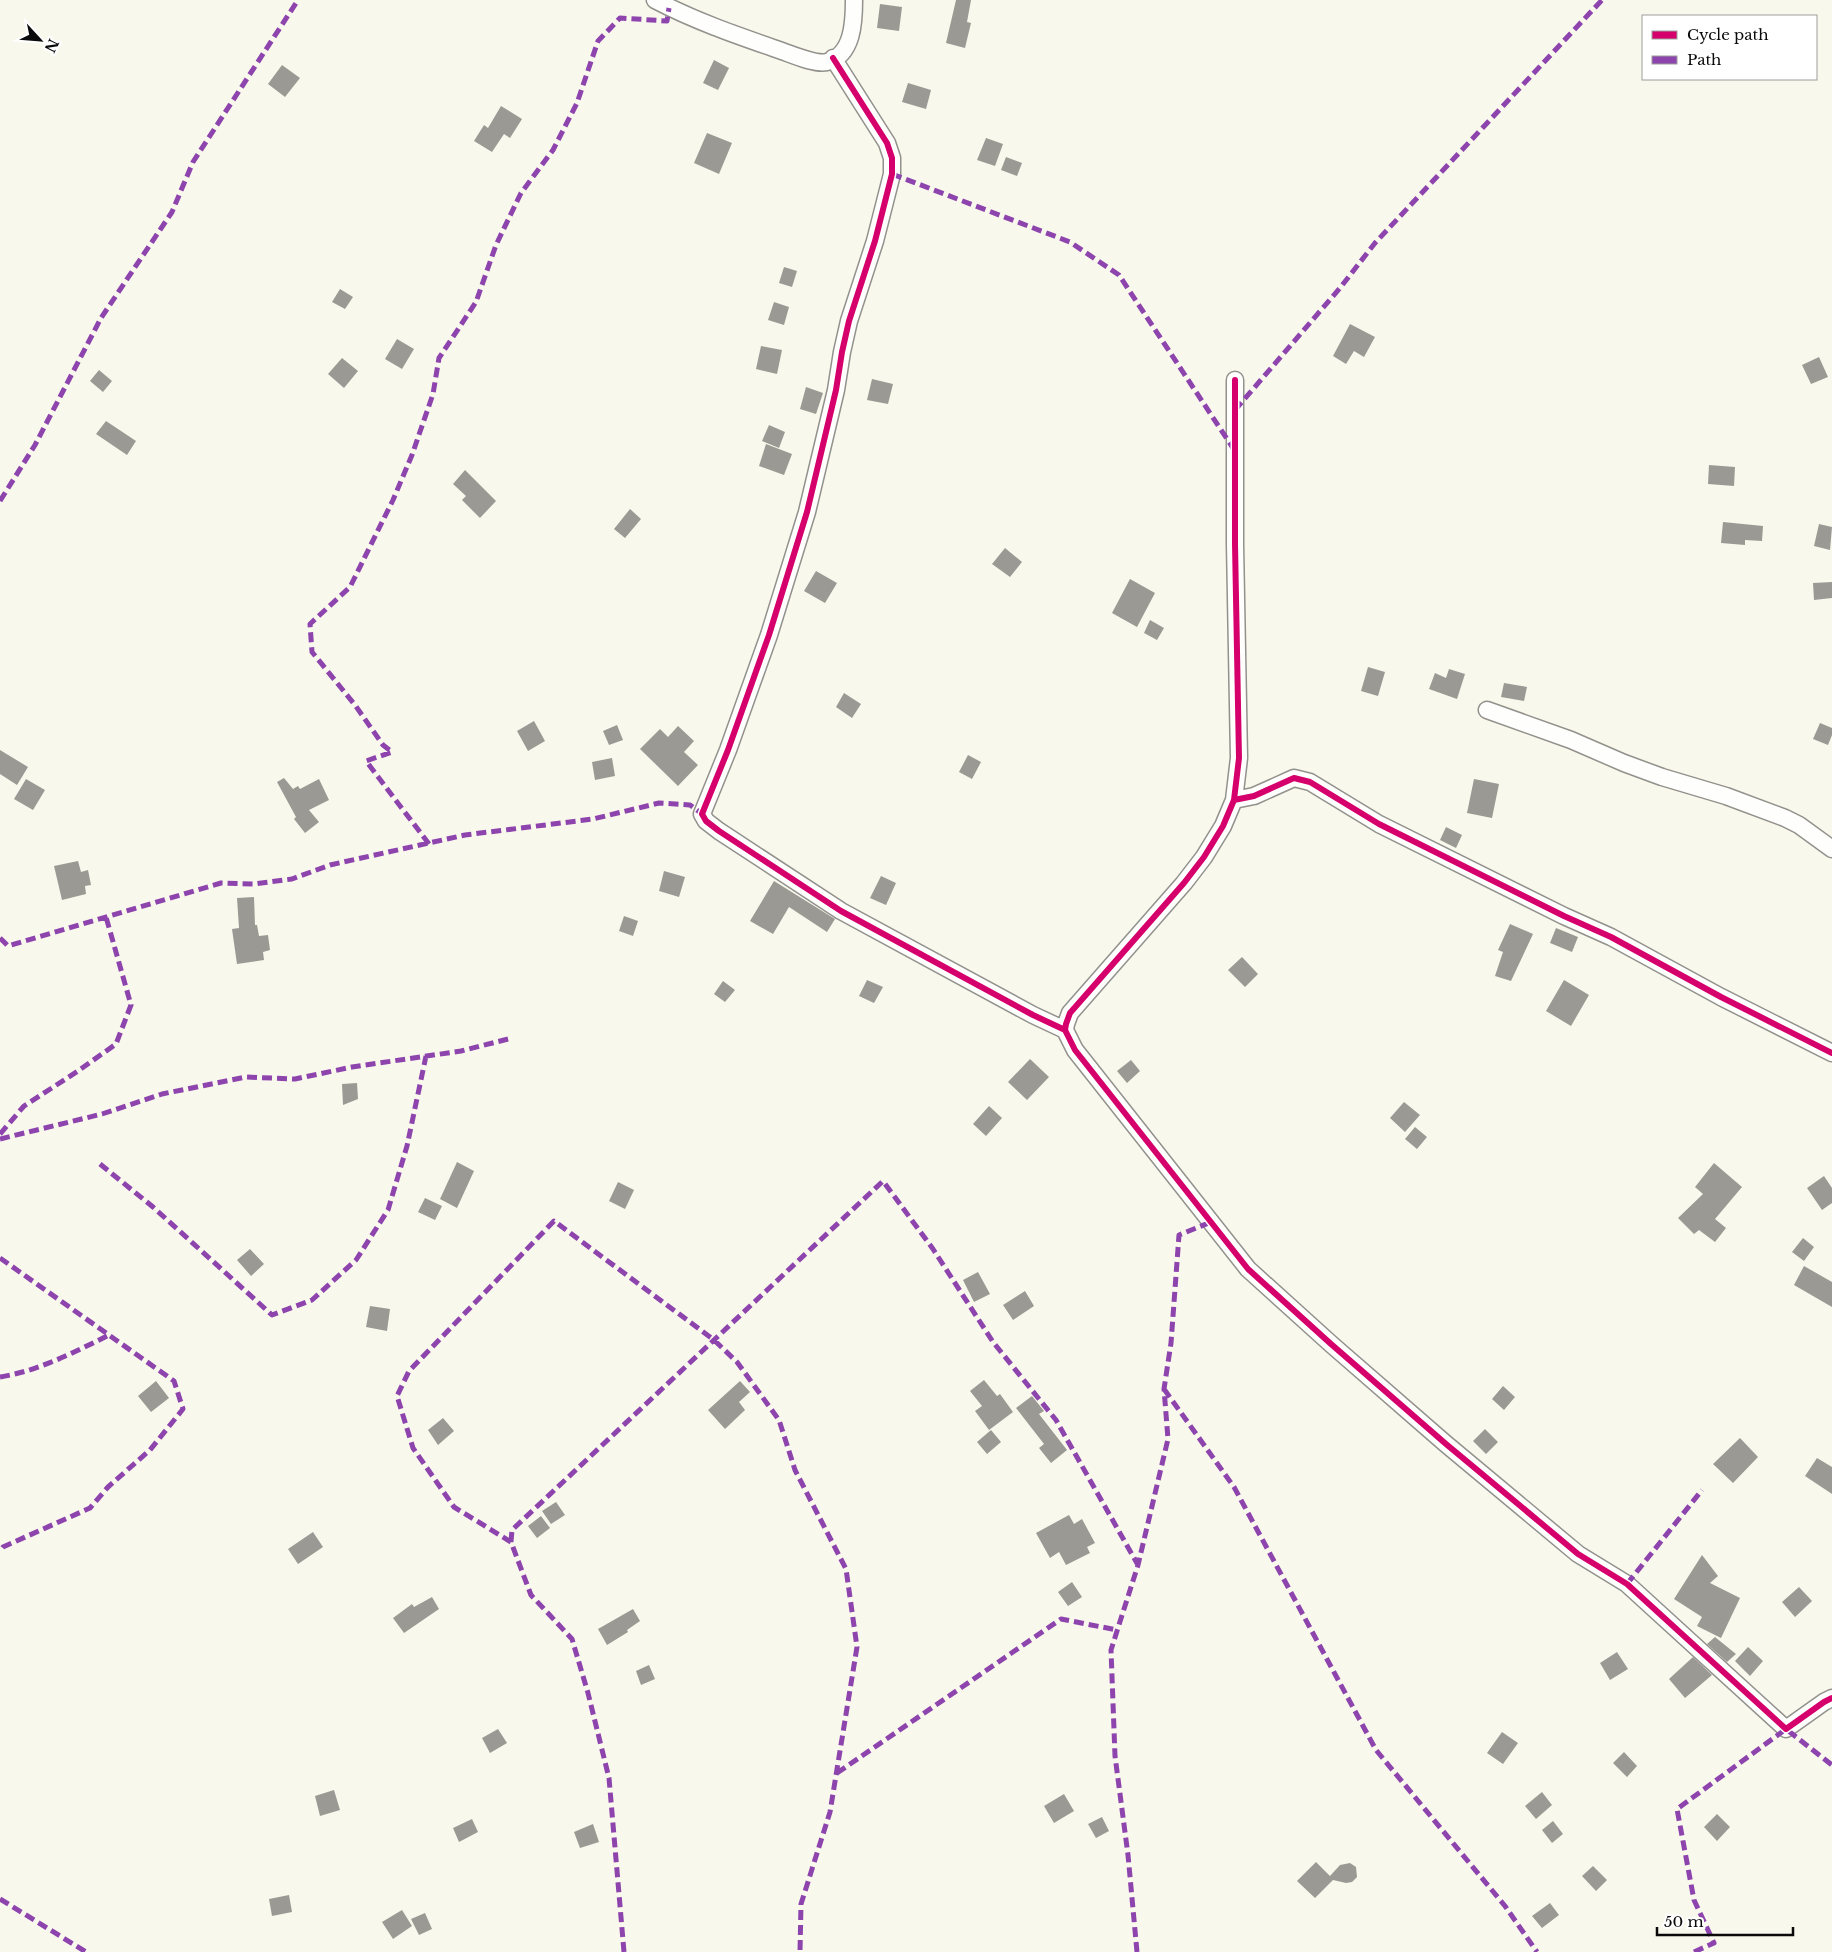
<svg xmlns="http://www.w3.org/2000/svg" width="1832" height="1952" font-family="'Libre Baskerville',serif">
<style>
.building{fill:#9b9993}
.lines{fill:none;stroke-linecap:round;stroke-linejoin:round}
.minor-casing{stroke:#92918c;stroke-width:19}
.minor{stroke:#fefefc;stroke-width:16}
.quiet{stroke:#8e44ad;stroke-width:5;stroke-dasharray:10 5;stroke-linecap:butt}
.cycleway-casing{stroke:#fff;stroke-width:9}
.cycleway{stroke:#d6006c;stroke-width:6}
</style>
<rect width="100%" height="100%" fill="#f9f8ed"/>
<path class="building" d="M956,0H971L967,22L971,23L965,48L946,43Z
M880,4L902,7L899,31L877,28Z
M714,60L729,68L718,90L703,83Z
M282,65L300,78L285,97L268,84Z
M908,83L931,90L926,109L902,102Z
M501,106L522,119L510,138L504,134L492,152L474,141L484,125L488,128Z
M707,133L732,143L719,174L694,163Z
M986,138L1003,144L995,166L977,160Z
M1006,157L1022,163L1017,176L1001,170Z
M784,267L797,271L792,287L779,283Z
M340,289L353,297L345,309L332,302Z
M774,302L789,307L784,325L768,320Z
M1350,324L1375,337L1364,357L1354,351L1346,364L1333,356Z
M397,339L414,349L402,369L385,359Z
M761,346L782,350L777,374L756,369Z
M1819,357L1828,377L1811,384L1802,365Z
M342,358L358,371L344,388L328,374Z
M99,370L112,381L103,392L90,381Z
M872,379L893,384L888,404L867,400Z
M806,387L823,393L816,414L800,409Z
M106,421L136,441L127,455L96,434Z
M769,425L785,432L779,448L762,441Z
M766,444L792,454L784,475L759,466Z
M1709,465L1735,467L1734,486L1708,484Z
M465,470L496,501L480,518L462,500L466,496L453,484Z
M630,509L641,519L625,538L614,529Z
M1723,522L1763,526L1762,541L1745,540V545L1721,543Z
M1819,524L1832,527L1830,550L1814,546Z
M1005,548L1022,562L1010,577L992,564Z
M816,571L837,583L825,603L804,591Z
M1130,579L1155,593L1137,627L1112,613Z
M1832,582V598L1814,600L1813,583Z
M1150,620L1164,628L1157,640L1144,633Z
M1368,667L1385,672L1378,696L1361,691Z
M1449,669L1465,674L1457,699L1429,689L1435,673L1446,678Z
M1504,683L1527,687L1524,701L1501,697Z
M844,693L861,704L852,718L836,707Z
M534,721L545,741L528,751L517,731Z
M1820,723L1832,728V735L1828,745L1813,739Z
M617,725L623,740L609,745L603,731Z
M678,726L694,741L684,752L698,765L678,786L640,749L660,729L668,737Z
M0,750L28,767L17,785L0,774Z
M968,755L981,762L972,779L959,772Z
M612,758L615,776L595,780L592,762Z
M284,778L293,789L298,786L300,789L319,779L329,800L309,810L319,822L305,833L294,819L296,817L277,782Z
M26,779L45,790L33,810L14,799Z
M1474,779L1499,784L1492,818L1467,813Z
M1446,827L1462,835L1456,848L1440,840Z
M78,861L81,872L88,870L91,885L85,886L86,894L62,900L54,866Z
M664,871L685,877L679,897L659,891Z
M881,876L896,883L886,905L870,898Z
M774,881L835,919L827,932L789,907L773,934L750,921Z
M254,897L255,925H257L259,936L268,935L270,950L263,952L264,960L237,964L232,929L239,928L237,898Z
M624,916L638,921L633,936L619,931Z
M1510,924L1533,934L1511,981L1495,976L1503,952L1498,950Z
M1556,928L1578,937L1572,952L1550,943Z
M1242,957L1258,974L1245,987L1228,970Z
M867,980L883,987L874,1003L859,996Z
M1564,980L1589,995L1571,1026L1546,1011Z
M723,981L735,990L725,1002L714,994Z
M1030,1059L1049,1077L1027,1100L1008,1082Z
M1131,1060L1140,1071L1127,1083L1117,1071Z
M357,1083L358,1099L343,1105L342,1084Z
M1404,1102L1420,1115L1405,1132L1390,1118Z
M989,1106L1002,1118L986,1136L973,1124Z
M1415,1127L1427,1137L1417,1149L1405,1139Z
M457,1162L474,1171L457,1208L440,1199Z
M1714,1163L1742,1187L1715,1219L1726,1228L1715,1242L1699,1230L1694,1234L1678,1218L1703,1194L1695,1187Z
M1824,1176L1832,1188V1203L1822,1210L1807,1188Z
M618,1182L634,1190L625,1209L609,1201Z
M425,1198L442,1206L435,1220L418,1212Z
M1803,1238L1814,1247L1804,1261L1792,1252Z
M250,1249L264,1264L251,1276L237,1260Z
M1804,1266L1832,1282V1307L1794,1285Z
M978,1272L990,1294L974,1302L963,1280Z
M1025,1291L1034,1306L1013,1320L1003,1305Z
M370,1306L390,1309L387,1331L366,1327Z
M984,1380L997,1396L1000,1394L1013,1412L989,1430L975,1411L982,1406L970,1391Z
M156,1381L169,1398L151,1412L138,1396Z
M740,1381L750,1392L739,1402L745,1410L725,1429L708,1410Z
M1503,1386L1515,1397L1504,1410L1492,1399Z
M1032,1396L1044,1411L1039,1414L1067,1450L1051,1463L1039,1448L1044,1444L1016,1408Z
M443,1418L454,1431L438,1445L428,1430Z
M1485,1429L1498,1442L1486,1454L1473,1441Z
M991,1430L1001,1442L987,1454L977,1442Z
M1740,1438L1758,1457L1733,1483L1713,1464Z
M1817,1458L1832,1467V1494L1805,1476Z
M556,1502L565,1515L551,1524L542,1511Z
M1069,1515L1074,1524L1082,1519L1095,1543L1087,1547L1090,1553L1066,1565L1059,1552L1050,1558L1036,1533Z
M541,1516L550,1528L537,1538L528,1526Z
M313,1532L323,1547L298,1564L288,1549Z
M1702,1555L1718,1576L1710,1583L1740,1598L1721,1638L1697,1626L1702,1617L1674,1599Z
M1072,1582L1082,1597L1068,1606L1058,1592Z
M1799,1587L1812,1601L1795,1617L1782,1602Z
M432,1597L439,1609L404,1633L393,1618L412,1604L414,1607Z
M633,1609L640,1621L627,1630L628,1632L607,1645L598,1629Z
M1715,1637L1736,1654L1727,1662L1707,1644Z
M1748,1647L1763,1661L1750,1676L1735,1661Z
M1617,1652L1628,1669L1610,1680L1600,1663Z
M1693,1657L1712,1675L1685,1698L1669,1679Z
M649,1665L655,1679L641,1685L636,1671Z
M498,1729L507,1743L490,1753L482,1738Z
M1502,1732L1518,1743L1503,1764L1487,1753Z
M1624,1752L1637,1766L1627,1777L1613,1763Z
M334,1790L340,1810L320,1816L315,1796Z
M1542,1792L1552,1805L1536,1819L1525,1806Z
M1064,1794L1074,1811L1054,1823L1044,1806Z
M1717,1814L1730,1827L1717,1841L1704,1827Z
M1102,1817L1109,1831L1096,1838L1088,1824Z
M472,1819L478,1832L459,1842L453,1828Z
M1553,1821L1563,1834L1552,1843L1542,1830Z
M593,1824L599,1842L580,1848L574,1832Z
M1316,1862L1330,1876L1340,1865L1350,1863L1356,1867L1357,1877L1352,1882L1346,1883L1333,1880L1315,1898L1297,1881Z
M1593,1866L1607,1880L1596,1891L1582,1876Z
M289,1895L292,1912L272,1916L269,1899Z
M1550,1903L1559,1915L1542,1928L1532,1916Z
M402,1910L412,1926L393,1939L382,1922Z
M425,1913L432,1929L419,1935L411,1919Z"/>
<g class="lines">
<defs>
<path id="minor" d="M655,0C695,21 736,35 779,50C791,54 815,65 827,62C853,55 854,22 854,0
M833,58L887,143L892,158V174L875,241L849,321L842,352L836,390L807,512L769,635L728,750L702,814L706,821L719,831L841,911L1033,1015L1065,1030
M1235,380V544L1239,758L1234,800L1223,826L1204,857L1184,883L1070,1013L1066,1024L1065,1030L1075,1050L1248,1269L1331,1344L1446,1444L1578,1554L1627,1584L1786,1729L1824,1702L1832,1698
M1487,710L1571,740L1624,763L1662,777L1726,796L1785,818L1799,825L1832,849
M1234,800L1254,796L1294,778L1310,782L1379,824L1564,916L1611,937L1721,997L1832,1053"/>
</defs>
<use href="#minor" class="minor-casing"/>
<use href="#minor" class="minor"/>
<path class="quiet" d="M892,174L1070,242L1119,275L1233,448
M1235,410L1340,288L1375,243L1602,0
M0,501L35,445L101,318L172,212L193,162L298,0
M429,844L366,761L392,752L383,745L355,705L312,652L310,624L350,587L393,500L412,455L433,394L439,358L476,302L496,245L521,193L553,150L577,103L598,41L620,18L667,21L669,8
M0,938L8,946L221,883L253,884L292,879L330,865L465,835L593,819L659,803L690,805L702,814
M0,1134L24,1106L78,1071L116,1044L131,1005L106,917
M0,1139L102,1114L162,1094L246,1077L295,1079L352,1067L461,1051L512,1038
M100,1164L153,1207L272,1315L312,1300L356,1260L388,1210L407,1146L426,1056
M0,1258L174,1381L183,1409L150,1450L108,1487L90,1508L3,1547L0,1551
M0,1377C38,1371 75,1352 109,1335
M1164,1389L1234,1487L1376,1750L1505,1906L1537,1952
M511,1542L512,1530L883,1181L933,1249L993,1342L1056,1420L1138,1565
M1627,1584L1702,1490
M837,1773L1061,1619L1117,1630
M0,1899L86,1952
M624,1952L609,1778L588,1693L572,1639L531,1595L511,1542L454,1507L413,1448L397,1396L409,1371L554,1221L714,1340L737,1362L779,1420L795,1470L846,1569L857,1647L830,1812L801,1904L800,1952
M1137,1952L1128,1855L1115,1756L1111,1650L1138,1565L1168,1439L1164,1389L1171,1343L1179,1235L1211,1222
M1694,1952L1714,1943L1694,1900L1677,1809L1786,1729L1832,1765"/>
<defs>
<path id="cycleway" d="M833,58L887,143L892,158V174L875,241L849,321L842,352L836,390L807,512L769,635L728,750L702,814L706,821L719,831L841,911L1033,1015L1065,1030
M1235,380V544L1239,758L1234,800L1223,826L1204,857L1184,883L1070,1013L1066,1024L1065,1030L1075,1050L1248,1269L1331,1344L1446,1444L1578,1554L1627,1584L1786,1729L1824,1702L1832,1698
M1234,800L1254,796L1294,778L1310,782L1379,824L1564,916L1611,937L1721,997L1832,1053"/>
</defs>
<use href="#cycleway" class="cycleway-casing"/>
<use href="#cycleway" class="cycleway"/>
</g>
<rect x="1642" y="15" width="175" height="65" fill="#ffffff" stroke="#9d9d9d"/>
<rect x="1652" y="31" width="25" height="8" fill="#d6006c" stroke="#9d9d9d"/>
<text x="1687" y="40" font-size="15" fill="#0a0a0a">Cycle path</text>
<rect x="1652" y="56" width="25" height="8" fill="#8e44ad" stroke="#9d9d9d"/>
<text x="1687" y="65" font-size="15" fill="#0a0a0a">Path</text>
<g transform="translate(40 40) rotate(116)" stroke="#ffffff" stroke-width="4" paint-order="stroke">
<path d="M0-4L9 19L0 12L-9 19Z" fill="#0a0a0a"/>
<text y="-8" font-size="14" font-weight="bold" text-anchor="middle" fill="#0a0a0a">N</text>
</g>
<path d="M1657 1927v8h136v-8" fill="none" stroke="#0a0a0a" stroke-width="2.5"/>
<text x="1664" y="1927" font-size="15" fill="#0a0a0a" stroke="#ffffff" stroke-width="4" paint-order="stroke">50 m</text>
</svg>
